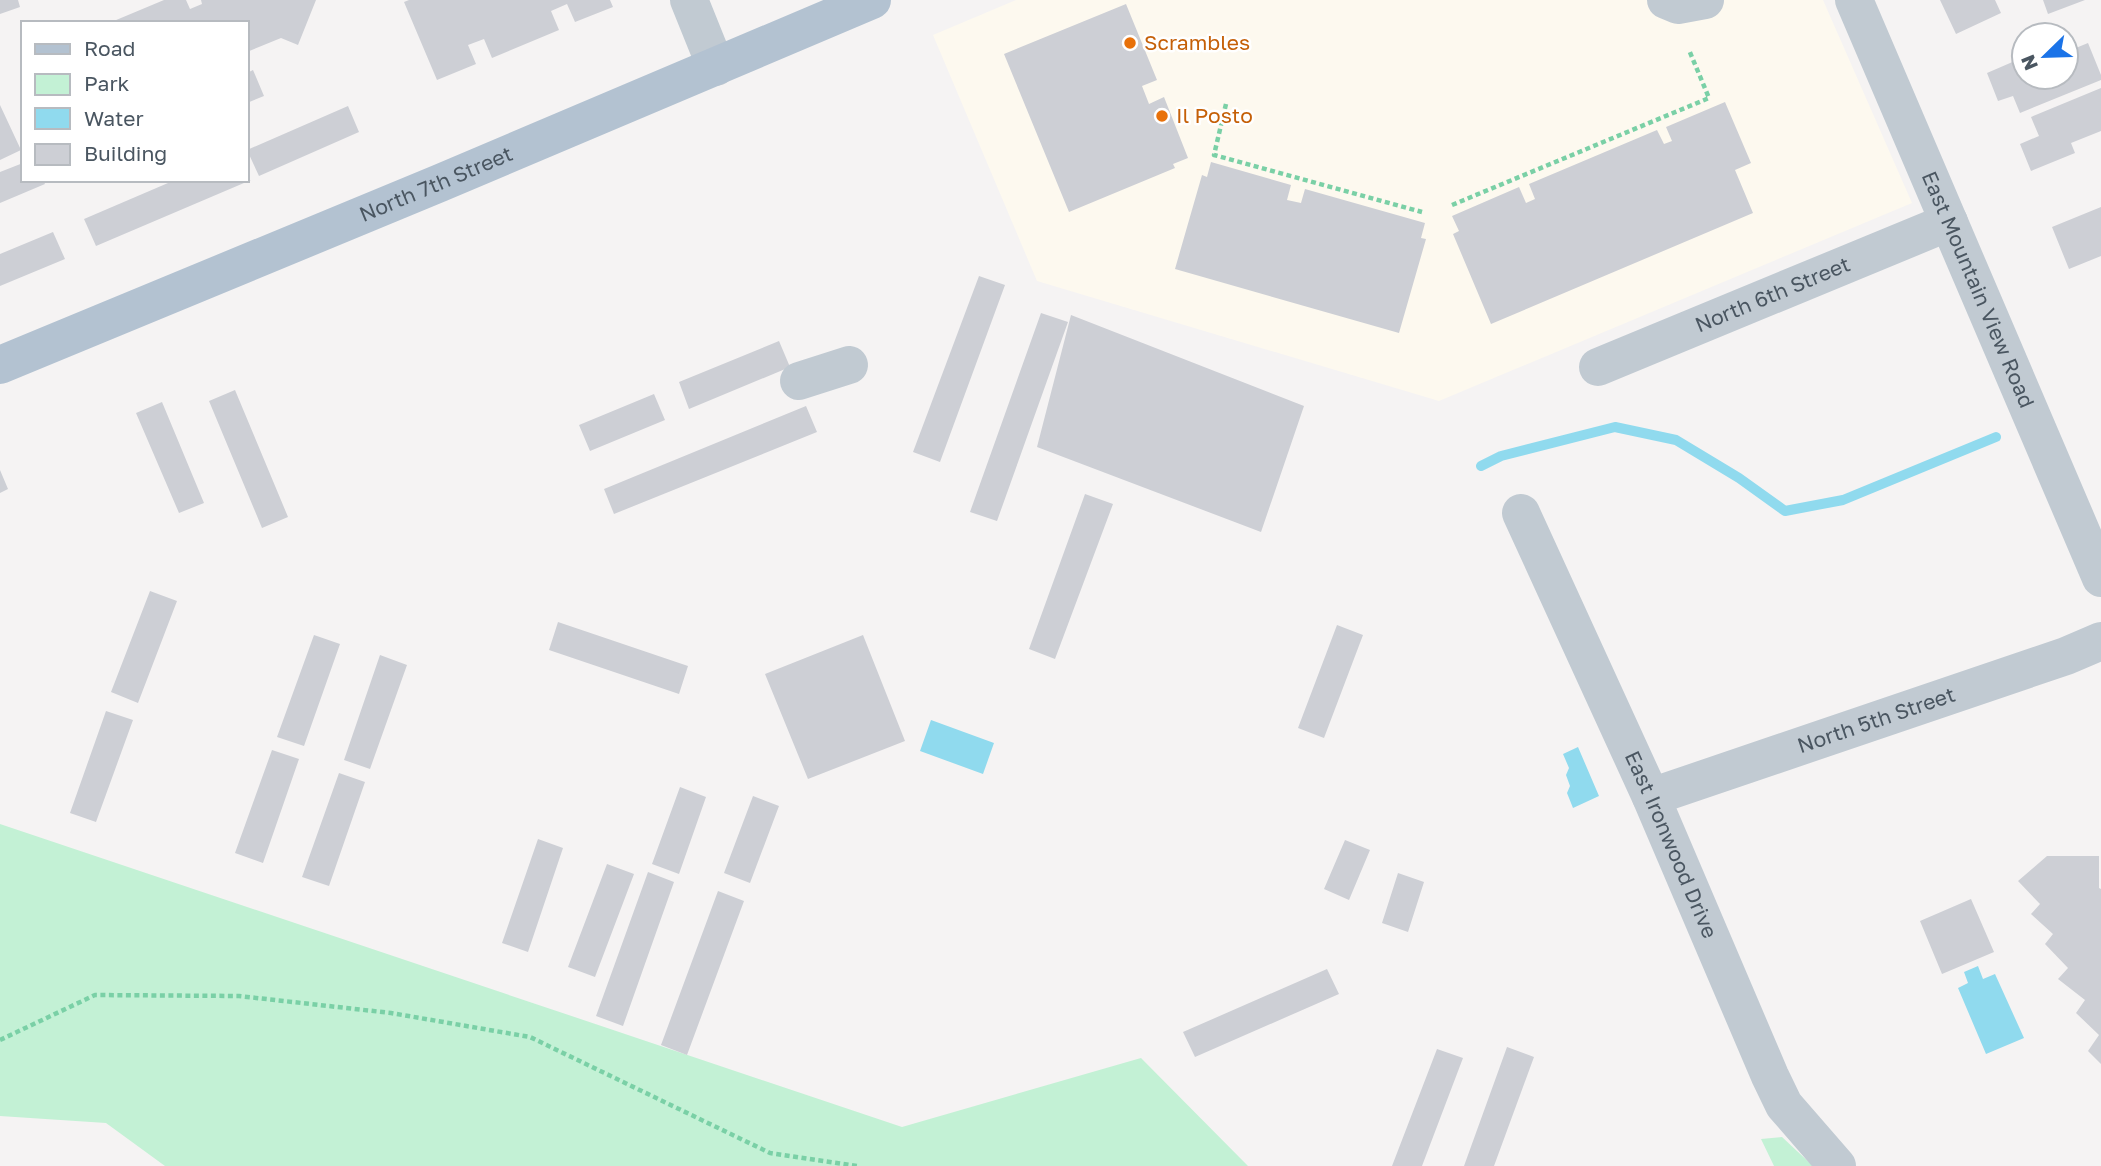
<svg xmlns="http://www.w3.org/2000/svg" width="2101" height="1166" font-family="'Golos Text',sans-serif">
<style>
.commercial{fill:#fdf9ef}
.green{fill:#c3f1d5}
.water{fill:#90daee}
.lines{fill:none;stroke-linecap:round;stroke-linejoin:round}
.stream{stroke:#90daee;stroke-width:10}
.building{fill:#cdcfd5}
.path{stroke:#7ad0a6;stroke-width:4.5;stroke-dasharray:5 3.5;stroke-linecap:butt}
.minor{stroke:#c1cad2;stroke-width:38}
.major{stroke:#b3c2d1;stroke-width:38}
.food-dot{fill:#e8710a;stroke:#fff;stroke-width:2.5}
.labels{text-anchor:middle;stroke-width:5;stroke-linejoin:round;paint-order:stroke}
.food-label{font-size:21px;fill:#c56008;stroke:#fff;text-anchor:start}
.street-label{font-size:21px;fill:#4a5661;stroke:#fff}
</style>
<rect width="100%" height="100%" fill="#f5f3f3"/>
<path class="commercial" d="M1016,0H1823L1912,203L1439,401L1037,281L933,35Z"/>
<path class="green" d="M0,824L902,1127L1141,1058L1248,1166H165L106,1123L0,1116Z
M1782,1137L1813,1166H1774L1761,1139Z"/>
<path class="water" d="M931,720L994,743L983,774L920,751Z
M1578,747L1599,796L1573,808L1567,793L1570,786L1566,775L1569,768L1563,754Z
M1978,966L1983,979L1995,974L2024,1038L1986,1054L1958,988L1968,983L1964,972Z"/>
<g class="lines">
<path class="stream" d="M1481,466L1501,456L1615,427L1676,440L1739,478L1785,511L1843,500L1996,437"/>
</g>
<path class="building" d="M0,0H18L20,7L0,14Z
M164,0H186L190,9L202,4L201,0H316L298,45L281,38L247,52V23H109Z
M409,0H610L613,7L575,22L567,4L551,11L559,30L492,58L484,39L468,45L476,64L437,80L404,2Z
M1940,0H1995L2001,13L1956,34Z
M2043,0H2085L2048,14Z
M1126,4L1157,80L1142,86L1149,104L1164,97L1188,158L1173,164L1175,168L1069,212L1004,54Z
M2088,43L2101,75V80L2020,113L2013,96L1998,101L1987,73L2024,57V77H2066V52Z
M253,70L264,96L247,103V73Z
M2101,88V131L2071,143L2075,153L2031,171L2020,144L2039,136L2031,117Z
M1725,102L1751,163L1735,170L1753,213L1491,324L1453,234L1459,231L1452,216L1519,187L1526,203L1535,199L1529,184L1657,130L1664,144L1672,141L1666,127Z
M0,105L21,150L0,160Z
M348,106L359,132L259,176L247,150Z
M1211,162L1291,185L1287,200L1301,203L1305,189L1425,223L1421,238L1426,239L1399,333L1175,269L1202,175L1207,177Z
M23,163V180H43L45,184L0,203V172Z
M175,180H251L96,246L84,219Z
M2101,207V256L2069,269L2052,227Z
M53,232L65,259L0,286V254Z
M979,276L1005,285L940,462L913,452Z
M1041,313L1068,322L997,521L970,512Z
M1071,315L1304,406L1261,532L1037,447Z
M779,341L790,367L689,409L679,382Z
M235,390L288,517L262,528L209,401Z
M654,394L665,420L590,451L579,425Z
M162,402L204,503L179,513L136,413Z
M806,406L817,432L614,514L604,489Z
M0,470L8,489L0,493Z
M1085,494L1113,504L1055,659L1029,649Z
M150,591L177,601L138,703L111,692Z
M558,622L688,666L679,694L549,650Z
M1337,625L1363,635L1324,738L1298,728Z
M314,635L340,644L304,746L277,737Z
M863,635L905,741L808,779L765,674Z
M380,655L407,665L370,769L344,760Z
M106,711L133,720L96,822L70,813Z
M272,750L299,759L263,863L235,853Z
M339,773L365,782L329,886L302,877Z
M680,787L706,797L679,874L652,864Z
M753,796L779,806L750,883L724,873Z
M538,839L563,848L528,952L502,943Z
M1345,840L1370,850L1349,900L1324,889Z
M2047,856H2099V888L2101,889V1064L2088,1051L2099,1035L2076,1013L2085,1000L2058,979L2068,968L2045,944L2053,934L2031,914L2040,904L2018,881Z
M607,864L634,874L595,977L568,967Z
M648,872L674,882L623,1026L596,1016Z
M1398,873L1424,882L1408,932L1382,923Z
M718,891L744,901L687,1055L661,1045Z
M1971,899L1994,952L1942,974L1920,921Z
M1327,969L1339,994L1195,1057L1183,1032Z
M1507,1047L1534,1057L1494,1166H1464Z
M1437,1049L1463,1058L1422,1166H1392Z"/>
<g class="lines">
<path class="path" d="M1226,104L1214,155L1422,212
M1452,205L1709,98L1689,50
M0,1040L95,995L239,996L391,1013L530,1037L770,1153L857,1166"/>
<g class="minor">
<path d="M689,0L716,67"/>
<path d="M1666,0L1678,5L1705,0"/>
<path id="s1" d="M1854,0L2101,578"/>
<path id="s2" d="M1598,367L1949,222"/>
<path d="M799,381L849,365"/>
<path id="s3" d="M1521,513L1651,797L1770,1076L1784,1105L1837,1166"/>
<path id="s4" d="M1651,797L2066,656L2101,641"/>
</g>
<path class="major" id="s5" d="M0,365L440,183L872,0"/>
</g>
<g class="food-dot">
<circle cx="1130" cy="43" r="7"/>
<circle cx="1162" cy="116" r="7"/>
</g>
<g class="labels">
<g class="food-label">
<text x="1144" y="50">Scrambles</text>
<text x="1176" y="123">Il Posto</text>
</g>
<g class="street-label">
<text dy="7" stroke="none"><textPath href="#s5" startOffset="472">North 7th Street</textPath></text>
<text dy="7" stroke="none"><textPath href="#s1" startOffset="315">East Mountain View Road</textPath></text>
<text dy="7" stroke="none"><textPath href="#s2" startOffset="189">North 6th Street</textPath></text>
<text dy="7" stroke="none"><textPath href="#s4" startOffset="238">North 5th Street</textPath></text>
<text dy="7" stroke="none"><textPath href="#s3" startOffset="364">East Ironwood Drive</textPath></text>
</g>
</g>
<rect x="21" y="21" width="228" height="161" fill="#ffffff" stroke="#b7bbc0" stroke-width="2"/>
<rect x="35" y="44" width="35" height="10" fill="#b3c2d1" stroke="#b7bbc0" stroke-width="2"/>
<text x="84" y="56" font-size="21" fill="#4a5661">Road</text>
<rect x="35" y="74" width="35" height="21" fill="#c3f1d5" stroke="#b7bbc0" stroke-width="2"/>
<text x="84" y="91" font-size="21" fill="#4a5661">Park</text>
<rect x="35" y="108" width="35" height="21" fill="#90daee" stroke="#b7bbc0" stroke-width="2"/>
<text x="84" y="126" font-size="21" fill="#4a5661">Water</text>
<rect x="35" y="144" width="35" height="21" fill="#cdcfd5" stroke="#b7bbc0" stroke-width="2"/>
<text x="84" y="161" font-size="21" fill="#4a5661">Building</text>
<g transform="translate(2045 56) rotate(247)"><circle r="33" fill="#ffffff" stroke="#b7bbc0" stroke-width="2"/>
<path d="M0-5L12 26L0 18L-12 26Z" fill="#1a73e8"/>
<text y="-10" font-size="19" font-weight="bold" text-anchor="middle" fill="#4a5661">N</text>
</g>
</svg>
